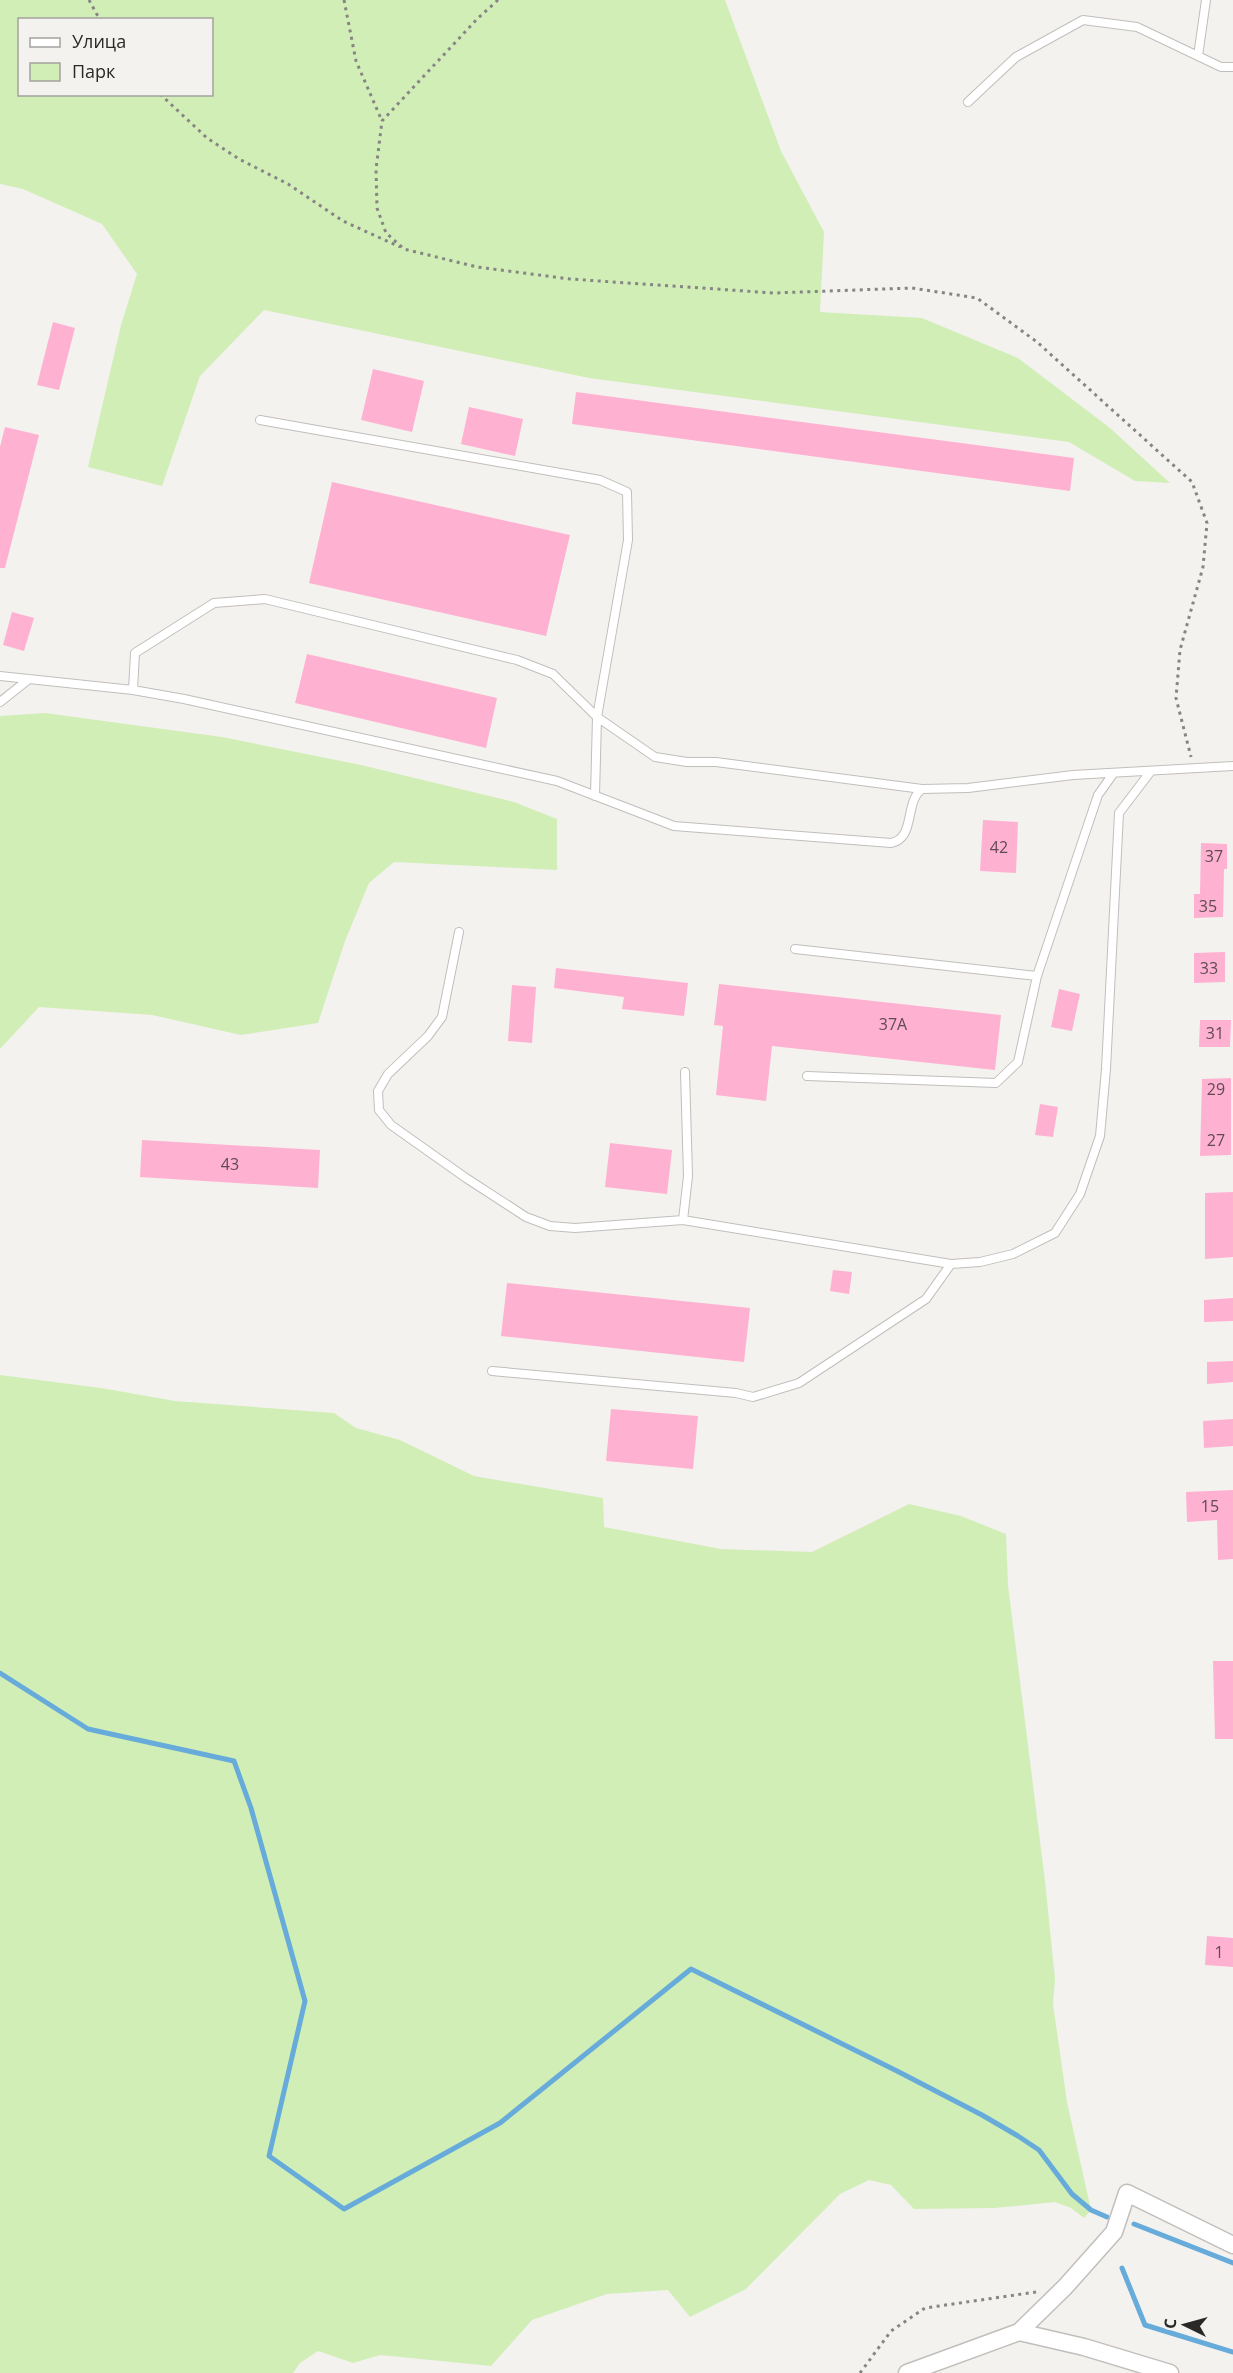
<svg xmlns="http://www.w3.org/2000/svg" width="1233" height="2373" font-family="'Open Sans',sans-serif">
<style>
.green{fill:#d1eeb7;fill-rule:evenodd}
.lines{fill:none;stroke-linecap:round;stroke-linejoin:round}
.stream{stroke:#67abdb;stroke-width:5}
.building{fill:#ffb1d1}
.service-casing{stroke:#c1bebc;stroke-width:10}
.minor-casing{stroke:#c1bebc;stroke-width:19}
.path{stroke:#878584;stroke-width:3;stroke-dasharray:3 4.5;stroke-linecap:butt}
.service{stroke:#fff;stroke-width:8}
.minor{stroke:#fff;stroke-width:16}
.labels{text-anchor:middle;stroke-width:5;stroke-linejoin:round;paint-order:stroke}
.number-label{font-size:16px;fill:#5f4b52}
</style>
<rect width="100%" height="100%" fill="#f4f2ef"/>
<path class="green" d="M0,0H725L781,151L824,232L820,312L922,318L1018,358L1110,428L1170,483L1135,481L1069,442L589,378L264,310L200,376L162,486L88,467L121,325L137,274L102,224L23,189L0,184ZM20,20H212V94H20Z
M45,713L222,737L361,765L514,802L557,819V870L394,862L369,883L345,941L318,1023L241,1035L152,1015L39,1007L0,1049V716Z
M0,1375L101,1388L175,1401L334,1413L356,1428L400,1440L474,1476L603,1498L604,1527L721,1549L812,1552L909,1504L961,1516L1006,1534L1008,1585L1045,1881L1055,1979L1053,2004L1067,2102L1091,2210L1084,2218L1071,2208L1055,2202L995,2208L914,2209L891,2185L869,2180L840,2194L746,2289L690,2317L668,2290L607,2294L532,2320L491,2366L380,2355L353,2363L318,2351L300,2363L293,2373H0Z"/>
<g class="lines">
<path class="stream" d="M0,1673L88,1729L234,1761L251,1808L305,2001L269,2156L344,2209L500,2123L691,1969L897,2071L982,2115L1018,2136L1039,2150L1072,2194L1091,2210L1107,2217
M1134,2224L1233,2263
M1122,2268L1145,2325L1233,2352"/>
</g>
<path class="building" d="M53,322L75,328L59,390L37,385Z
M373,369L424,381L412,432L361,420Z
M576,392L1074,458L1070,491L572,424Z
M469,407L523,419L515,456L461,444Z
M5,427L39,435L5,568H0V447Z
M332,482L570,535L546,636L309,583Z
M12,612L34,618L24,651L3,645Z
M307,654L497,698L486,748L295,703Z
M983,820L1018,822L1016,873L980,871Z
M1201,843L1227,844V869H1224L1223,917L1194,918V894H1200Z
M1225,952V982L1194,983V953Z
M556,968L688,983L684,1016L622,1009L624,997L554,988Z
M719,984L1001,1015L995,1070L772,1046L766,1101L716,1095L723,1026L714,1025Z
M512,985L536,987L532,1043L508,1041Z
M1059,989L1080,994L1072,1031L1051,1027Z
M1200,1020H1231L1230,1047H1199Z
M1231,1078V1155L1200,1156L1202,1079Z
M1040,1104L1058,1107L1053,1137L1035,1135Z
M142,1140L320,1150L318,1188L140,1177Z
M610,1143L672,1150L667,1194L605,1187Z
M1233,1192V1257L1205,1259V1193Z
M833,1270L852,1272L849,1294L830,1291Z
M507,1283L750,1308L744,1362L501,1336Z
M1233,1298V1321L1204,1322V1300Z
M1233,1361V1382L1207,1384V1362Z
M611,1409L698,1416L693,1469L606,1461Z
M1233,1419V1446L1204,1448L1203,1421Z
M1233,1490V1559L1218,1560L1217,1520L1187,1522L1186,1492Z
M1213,1661H1233V1739H1215Z
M1207,1936L1233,1938V1967L1205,1965Z"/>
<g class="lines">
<defs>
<path id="service" d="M1198,56L1206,0
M968,102L1016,57L1083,20L1137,27L1221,67H1233
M260,420L600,480L627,492L628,540L597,717L595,796
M0,676L133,690L184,699L557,781L674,826L891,843C916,838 904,802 922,789L968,788L1073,775L1233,766
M133,690L135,653L214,603L265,599L517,660L553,674L597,717L655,757L687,762H716L922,789
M0,702L29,679
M459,932L442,1017L428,1036L388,1074L378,1091L379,1110L391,1125L466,1178L526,1217L550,1226L575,1228L683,1220L951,1264
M795,949L1037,976
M807,1076L996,1083L1018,1062L1037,976L1098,795L1113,774
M683,1220L688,1176L685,1072
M492,1371L736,1393L753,1397L799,1383L926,1299L951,1264L980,1262L1013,1254L1055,1233L1080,1194L1100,1136L1106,1069L1119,813L1151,771"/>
<path id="minor" d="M1019,2332L1065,2287L1114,2232L1127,2193L1233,2245
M907,2373L1019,2332L1084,2347L1170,2373"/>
</defs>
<use href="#service" class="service-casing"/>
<use href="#minor" class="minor-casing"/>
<path class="path" d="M89,0L100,20
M344,0L356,61L382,121
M498,0L478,18L382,121L376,169L377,208L386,233L404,249L477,267L570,279L774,293L912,288L977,298L1037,342L1192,482L1207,523L1203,567L1180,650L1176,698L1191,757
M160,94L207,138L239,159L288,184L343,221L400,247
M860,2373L891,2331L925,2308L1036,2292"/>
<use href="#service" class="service"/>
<use href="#minor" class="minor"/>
</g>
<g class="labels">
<g class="number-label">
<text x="999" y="853">42</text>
<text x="1214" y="862">37</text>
<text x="1208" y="912">35</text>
<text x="1209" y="974">33</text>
<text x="893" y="1030">37А</text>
<text x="1215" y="1039">31</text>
<text x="1216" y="1095">29</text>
<text x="1216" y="1146">27</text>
<text x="230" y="1170">43</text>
<text x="1210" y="1512">15</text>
<text x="1219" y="1958">1</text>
</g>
</g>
<rect x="18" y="18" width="195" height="78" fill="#f4f2ef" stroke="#a3a29f" stroke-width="1.5"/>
<rect x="30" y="38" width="30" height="9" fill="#ffffff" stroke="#a3a29f" stroke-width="1.5"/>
<text x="72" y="48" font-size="18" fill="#2a2928">Улица</text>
<rect x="30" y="63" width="30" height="18" fill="#d1eeb7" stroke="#a3a29f" stroke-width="1.5"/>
<text x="72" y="78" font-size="18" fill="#2a2928">Парк</text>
<g transform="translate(1185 2325) rotate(275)" stroke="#f4f2ef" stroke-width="4.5" paint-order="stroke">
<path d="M0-4.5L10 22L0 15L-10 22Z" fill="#2a2928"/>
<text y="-9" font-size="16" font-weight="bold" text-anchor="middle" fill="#2a2928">С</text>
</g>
</svg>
